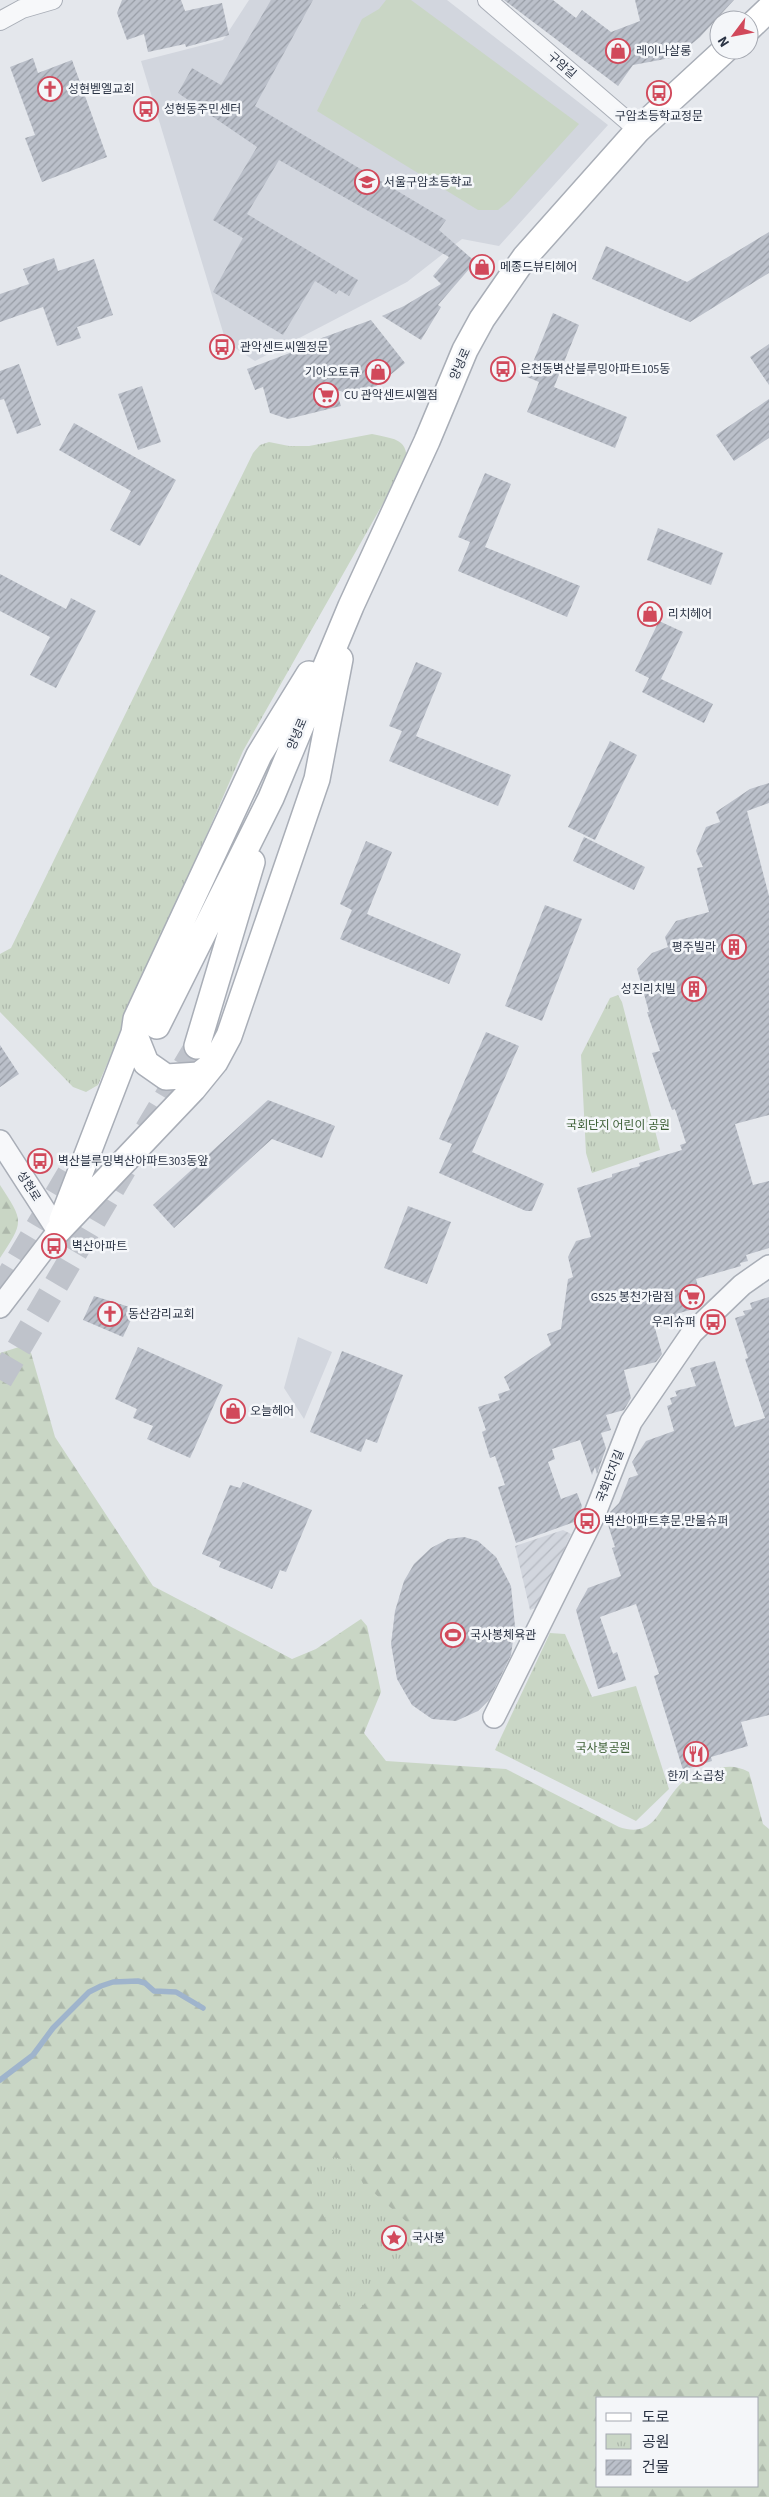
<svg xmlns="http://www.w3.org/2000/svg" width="769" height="2497" font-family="'Source Sans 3','Noto Sans KR',sans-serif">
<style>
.built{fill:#d2d6de}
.industrial{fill:url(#industrial-furrows)}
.grass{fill:#c9d6c5}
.forest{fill:url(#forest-firs);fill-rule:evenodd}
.park{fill:url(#park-tufts)}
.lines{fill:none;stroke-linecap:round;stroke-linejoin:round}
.stream{stroke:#9fb4cc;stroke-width:5.5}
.building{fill:url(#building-hatch)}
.secondary-tunnel{stroke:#bfc3cb;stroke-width:25;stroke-dasharray:25 12;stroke-linecap:butt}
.minor-casing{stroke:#a9aeb7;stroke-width:20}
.tertiary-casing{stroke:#a9aeb7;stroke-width:24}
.secondary-casing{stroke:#a9aeb7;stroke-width:28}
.minor{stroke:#f7f8fa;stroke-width:18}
.tertiary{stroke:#f7f8fa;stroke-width:21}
.secondary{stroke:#fff;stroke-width:25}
.labels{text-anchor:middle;stroke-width:5;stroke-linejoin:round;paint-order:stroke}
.poi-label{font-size:12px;fill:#2b3445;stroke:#f4f6f9;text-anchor:start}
.street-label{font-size:12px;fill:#2b3445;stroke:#f4f6f9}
.park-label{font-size:12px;fill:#3f6138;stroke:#f4f6f9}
</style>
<defs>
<pattern id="industrial-furrows" width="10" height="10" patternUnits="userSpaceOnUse" patternTransform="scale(1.25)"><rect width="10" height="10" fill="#d2d6de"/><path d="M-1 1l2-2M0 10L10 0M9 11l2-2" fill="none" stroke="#b4b8c0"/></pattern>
<pattern id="forest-firs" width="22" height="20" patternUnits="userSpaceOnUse" patternTransform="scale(1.25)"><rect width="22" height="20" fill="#c9d6c5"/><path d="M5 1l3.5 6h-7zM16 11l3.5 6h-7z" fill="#adb8ab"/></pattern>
<pattern id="park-tufts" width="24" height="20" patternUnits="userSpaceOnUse" patternTransform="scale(1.25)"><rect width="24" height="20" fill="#c9d6c5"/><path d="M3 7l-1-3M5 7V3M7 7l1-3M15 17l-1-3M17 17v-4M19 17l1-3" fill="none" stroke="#adb8ab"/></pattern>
<pattern id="building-hatch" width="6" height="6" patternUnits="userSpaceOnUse" patternTransform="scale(1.25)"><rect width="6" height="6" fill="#bbc0ca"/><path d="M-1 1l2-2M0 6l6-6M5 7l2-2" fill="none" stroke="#989da6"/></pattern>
</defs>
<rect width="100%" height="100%" fill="#e4e7ec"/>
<path class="built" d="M249,0H447L608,125L499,246L462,239L407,282L255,361L226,342L141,61L223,40Z
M298,1337L332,1352L304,1419L284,1388Z"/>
<path class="industrial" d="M563,1530L571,1534L538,1607L530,1610L515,1546Z"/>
<path class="grass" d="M386,0H411L579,124L509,201L498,210H478L317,111L362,19L379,9Z"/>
<path class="forest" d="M0,1185C24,1222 24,1221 0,1258Z
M19,1347L31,1353L55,1437L153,1586L292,1659L316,1649L361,1619L367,1626L381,1692L364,1733L386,1761L506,1769L619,1827C661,1841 660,1796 687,1779C694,1774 704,1772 712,1770C726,1766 735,1765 749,1772L763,1824L769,1829V2497H0V1353ZM598,2398H758V2486H598Z"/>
<path class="park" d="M372,434C392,439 407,437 407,461L243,751L98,1085L86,1092L73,1087L0,1012V954L11,948L253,453L260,445L269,442L289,446H309Z
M618,995L622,1002L660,1150L592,1173L586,1153L581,1055L610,998Z
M550,1633L565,1634L592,1697L636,1686L669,1789L636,1821L495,1750Z
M330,2157L338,2158L351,2165L363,2183L409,2224L415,2239C408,2254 405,2253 395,2263C381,2280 371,2300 353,2315L347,2314C344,2311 339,2307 337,2302C336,2299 350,2276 347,2262C341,2232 283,2176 330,2157Z"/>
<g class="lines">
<path class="stream" d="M0,2080L33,2055L53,2028L89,1992L101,1986L113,1982L138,1981L145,1983L154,1991L176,1992L203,2008"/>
</g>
<path class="building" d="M122,0H181L185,11L222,3L229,35L186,47L185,44L148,52L144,34L127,40L117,13Z
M271,0H313L255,106L446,220L439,230L479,265L475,271L470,268L438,305L441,307L421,340L382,316L404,306L441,284L433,276L449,257L279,160L247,214L358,280L349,296L339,290L336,294L315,281L283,335L213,292L243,238L213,220L257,147L178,93L192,68L221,85Z
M504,0H553L576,18L582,10L611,32L640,21L635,0H734L700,37L676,57L633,65L618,86Z
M33,58L38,73L72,60L107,157L42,182L25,138L35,135L10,67Z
M769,232V273L690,322L592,279L606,246L687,282Z
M54,258L58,271L94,259L113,315L77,327L81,338L57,346L43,307L0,322V294L29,284L23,269Z
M553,313L579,325L554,387L627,417L615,448L527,412L539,382L527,377Z
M371,320L405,363L363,397L336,390L341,406L288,419L270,413L263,387L255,390L247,369L303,348L300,346Z
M769,344V385L750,357Z
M19,364L41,425L17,434L4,399L0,400V371Z
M142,386L161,442L138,450L118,394Z
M769,399V438L734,461L716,435Z
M74,423L176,480L140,546L110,530L131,491L59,450Z
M485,473L511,484L485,547L580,586L567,617L458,571L470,542L458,537Z
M658,528L723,553L711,585L647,560Z
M0,574L66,609L71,598L96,611L56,688L30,675L50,637L0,611Z
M659,621L683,632L661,679L713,704L704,723L642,692L649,678L635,671Z
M416,662L442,673L416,736L511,775L498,806L389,761L402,731L389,726Z
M610,741L637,755L595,840L568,827Z
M769,783V803L747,811L769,896V1115L735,1124L753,1185L769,1181V1248L746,1255L748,1261L740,1263L741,1266L696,1279L701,1298L690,1310L676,1314L678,1321L655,1328L662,1354L656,1362L624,1370L631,1398L624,1410L606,1415L611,1430L601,1433L606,1448L597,1474L595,1467L592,1475L580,1440L552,1449L555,1459L548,1462L561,1499L577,1493L582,1506L577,1521L516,1543L498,1487L505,1485L495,1456L490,1458L482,1432L486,1430L478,1407L500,1400L498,1394L510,1390L504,1377L551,1345L547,1334L561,1329L568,1279L573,1277L568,1257L576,1241L591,1237L577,1188L612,1177V1174L640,1166L639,1163L682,1150L680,1145L686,1143L675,1109L672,1110L652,1053L660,1051L647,1012H649L637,969L652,953L668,947L665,937L676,921L709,912L697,868L703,867L696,851L706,827L720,822L716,812L750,789Z
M584,837L645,867L634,890L573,861Z
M366,841L392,852L367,914L461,954L449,984L340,939L352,910L340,904Z
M545,905L582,919L542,1021L505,1006Z
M486,1032L519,1046L472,1152L544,1184L532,1211H526L439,1173L452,1144L439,1139Z
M0,1045L19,1074L0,1087Z
M268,1100L335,1126L322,1158L272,1139L174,1228L153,1205Z
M408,1206L451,1222L427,1284L384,1268Z
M94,1296L136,1309L123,1337L83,1320Z
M769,1297V1715L741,1722L748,1746L711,1757L712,1761L683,1770L654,1676L659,1674L636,1604L600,1617L613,1654L617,1652L626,1680L598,1689L576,1610L588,1588L621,1576L612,1548L615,1547L608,1525L614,1523L610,1512L619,1503L629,1478L638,1475L632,1462L646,1441L674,1431L667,1406L672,1404L670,1398L677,1396L675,1391L696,1386L690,1368L715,1361L735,1427L765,1418L745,1359L748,1358L735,1318L745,1315L743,1311L752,1309L750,1303Z
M138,1347L223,1385L190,1458L147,1439L153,1426L133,1418L137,1409L115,1399Z
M342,1351L403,1375L377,1443L366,1439L361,1452L310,1432Z
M243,1482L312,1510L286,1572L280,1570L272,1589L219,1567L221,1562L202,1554L230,1485L240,1488Z
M464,1537L478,1541L496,1557L511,1586L515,1626L511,1655L489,1700L478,1711L456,1721L432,1719L412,1705L397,1679L391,1644L395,1611L404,1581L414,1564L431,1548L448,1539Z"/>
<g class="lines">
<path class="secondary-tunnel" d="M147,1130L197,1046
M0,1291L78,1159
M0,1380L124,1169"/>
<defs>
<path id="minor" d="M487,0L638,130
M0,21L22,9L53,0"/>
<path id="tertiary" d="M0,1141L58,1231L0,1307
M494,1717L594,1516L631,1422L692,1333L742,1285L769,1266"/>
<path id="secondary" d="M749,28L769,9
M157,1026L271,798L351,606L427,441L465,350L482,319L525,257L638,130L725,50
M134,1033L146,1063L166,1077L199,1075L212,1065
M197,1046L252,862
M62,1220L134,1033L136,1019L259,755L309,674
M58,1231L193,1089L215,1062L229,1036L317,779L340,659"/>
</defs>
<use href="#minor" class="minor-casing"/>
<use href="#tertiary" class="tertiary-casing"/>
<use href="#secondary" class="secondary-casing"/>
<use href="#minor" class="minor"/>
<use href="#tertiary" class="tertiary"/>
<use href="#secondary" class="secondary"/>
</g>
<defs>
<symbol id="shop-ring" viewBox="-11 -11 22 22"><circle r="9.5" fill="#f4f6f9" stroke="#d1495b" stroke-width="1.5"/><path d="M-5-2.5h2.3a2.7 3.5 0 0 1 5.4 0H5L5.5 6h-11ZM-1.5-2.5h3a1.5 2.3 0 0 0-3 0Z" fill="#d1495b"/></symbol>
<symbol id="church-ring" viewBox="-11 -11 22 22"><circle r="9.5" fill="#f4f6f9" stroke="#d1495b" stroke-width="1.5"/><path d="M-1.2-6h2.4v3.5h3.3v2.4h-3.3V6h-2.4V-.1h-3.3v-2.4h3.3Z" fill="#d1495b"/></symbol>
<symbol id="bus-ring" viewBox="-11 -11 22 22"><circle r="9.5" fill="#f4f6f9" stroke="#d1495b" stroke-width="1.5"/><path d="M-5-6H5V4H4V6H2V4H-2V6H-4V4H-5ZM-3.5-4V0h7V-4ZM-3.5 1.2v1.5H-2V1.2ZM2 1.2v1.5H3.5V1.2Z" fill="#d1495b"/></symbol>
<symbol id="school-ring" viewBox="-11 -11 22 22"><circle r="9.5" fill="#f4f6f9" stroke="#d1495b" stroke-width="1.5"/><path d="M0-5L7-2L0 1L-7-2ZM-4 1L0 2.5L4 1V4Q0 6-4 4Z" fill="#d1495b"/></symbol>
<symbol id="supermarket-ring" viewBox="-11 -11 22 22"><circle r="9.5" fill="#f4f6f9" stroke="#d1495b" stroke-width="1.5"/><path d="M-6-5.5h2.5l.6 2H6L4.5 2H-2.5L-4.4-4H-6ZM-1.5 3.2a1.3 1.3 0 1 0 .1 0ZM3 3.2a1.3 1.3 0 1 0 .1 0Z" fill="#d1495b"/></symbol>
<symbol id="building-ring" viewBox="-11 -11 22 22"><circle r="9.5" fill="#f4f6f9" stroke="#d1495b" stroke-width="1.5"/><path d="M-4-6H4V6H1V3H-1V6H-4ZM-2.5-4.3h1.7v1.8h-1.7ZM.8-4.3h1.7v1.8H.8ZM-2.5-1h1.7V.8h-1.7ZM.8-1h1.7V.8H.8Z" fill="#d1495b"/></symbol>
<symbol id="stadium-ring" viewBox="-11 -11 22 22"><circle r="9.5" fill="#f4f6f9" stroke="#d1495b" stroke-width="1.5"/><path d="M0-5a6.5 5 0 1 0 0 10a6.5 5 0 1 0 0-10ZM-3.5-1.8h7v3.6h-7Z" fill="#d1495b"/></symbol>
<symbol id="restaurant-ring" viewBox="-11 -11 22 22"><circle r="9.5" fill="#f4f6f9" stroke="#d1495b" stroke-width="1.5"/><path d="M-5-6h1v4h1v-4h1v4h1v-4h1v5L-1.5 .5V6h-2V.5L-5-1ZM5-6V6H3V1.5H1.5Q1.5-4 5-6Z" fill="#d1495b"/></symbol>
<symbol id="sight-ring" viewBox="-11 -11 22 22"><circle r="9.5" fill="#f4f6f9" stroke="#d1495b" stroke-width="1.5"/><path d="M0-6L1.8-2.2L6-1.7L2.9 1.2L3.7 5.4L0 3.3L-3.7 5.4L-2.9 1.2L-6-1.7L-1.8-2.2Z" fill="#d1495b"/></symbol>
</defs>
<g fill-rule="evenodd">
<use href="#shop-ring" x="604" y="37" width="28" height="28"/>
<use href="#church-ring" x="36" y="75" width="28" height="28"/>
<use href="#bus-ring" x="645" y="79" width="28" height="28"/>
<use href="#bus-ring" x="132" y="95" width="28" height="28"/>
<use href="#school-ring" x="353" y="168" width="28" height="28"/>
<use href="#shop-ring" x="468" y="253" width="28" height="28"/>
<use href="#bus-ring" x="208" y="333" width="28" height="28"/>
<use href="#bus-ring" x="489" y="355" width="28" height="28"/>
<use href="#shop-ring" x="364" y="358" width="28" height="28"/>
<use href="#supermarket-ring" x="312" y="381" width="28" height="28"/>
<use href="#shop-ring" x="636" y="600" width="28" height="28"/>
<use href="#building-ring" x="720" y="933" width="28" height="28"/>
<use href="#building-ring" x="680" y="975" width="28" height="28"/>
<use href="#bus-ring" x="26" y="1147" width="28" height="28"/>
<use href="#bus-ring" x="40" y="1232" width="28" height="28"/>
<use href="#supermarket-ring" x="678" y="1283" width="28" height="28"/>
<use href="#church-ring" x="96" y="1300" width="28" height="28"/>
<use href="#bus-ring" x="699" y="1308" width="28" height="28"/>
<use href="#shop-ring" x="219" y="1397" width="28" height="28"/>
<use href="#bus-ring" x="573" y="1507" width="28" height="28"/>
<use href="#stadium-ring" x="439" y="1621" width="28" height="28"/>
<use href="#restaurant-ring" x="682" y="1740" width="28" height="28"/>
<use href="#sight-ring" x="380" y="2224" width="28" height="28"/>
</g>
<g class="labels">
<g class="poi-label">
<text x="636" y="55">레이나살롱</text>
<text x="68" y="93">성현벧엘교회</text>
<text x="164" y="113">성현동주민센터</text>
<text x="659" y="120" text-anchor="middle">구암초등학교정문</text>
<text x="384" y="186">서울구암초등학교</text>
<text x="500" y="271">메종드뷰티헤어</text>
<text x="240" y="351">관악센트씨엘정문</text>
<text x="520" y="373">은천동벽산블루밍아파트105동</text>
<text x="360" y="376" text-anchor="end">기아오토큐</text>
<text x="344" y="399">CU 관악센트씨엘점</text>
<text x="668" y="618">리치헤어</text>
<text x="716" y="951" text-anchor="end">평주빌라</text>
<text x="676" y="993" text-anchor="end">성진리치빌</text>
<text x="58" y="1165">벽산블루밍벽산아파트303동앞</text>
<text x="72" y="1250">벽산아파트</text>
<text x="674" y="1301" text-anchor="end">GS25 봉천가람점</text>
<text x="128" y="1318">동산감리교회</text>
<text x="696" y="1326" text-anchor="end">우리슈퍼</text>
<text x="250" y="1415">오늘헤어</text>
<text x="604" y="1525">벽산아파트후문.만물슈퍼</text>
<text x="470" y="1639">국사봉체육관</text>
<text x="696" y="1780" text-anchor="middle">한끼 소곱창</text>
<text x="412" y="2242">국사봉</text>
</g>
<g class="street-label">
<text transform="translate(562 65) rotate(41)" y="4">구암길</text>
<text transform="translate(460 364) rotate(-66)" y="4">양녕로</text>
<text transform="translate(297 734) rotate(-67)" y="4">양녕로</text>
<text transform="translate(29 1186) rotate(58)" y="4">성현로</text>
<text transform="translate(610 1476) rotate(-69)" y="4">국회단지길</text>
</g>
<g class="park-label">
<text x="618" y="1129">국회단지 어린이 공원</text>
<text x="603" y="1752">국사봉공원</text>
</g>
</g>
<rect x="596" y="2397" width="162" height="90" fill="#f4f6f9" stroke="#a4a8b1"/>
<rect x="606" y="2413" width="25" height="8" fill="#ffffff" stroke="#a4a8b1"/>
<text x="642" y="2422" font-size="15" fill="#2b3445">도로</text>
<rect x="606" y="2434" width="25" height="15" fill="url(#park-tufts)" stroke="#a4a8b1"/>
<text x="642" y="2447" font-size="15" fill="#2b3445">공원</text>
<rect x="606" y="2460" width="25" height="15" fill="url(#building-hatch)" stroke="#a4a8b1"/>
<text x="642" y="2472" font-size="15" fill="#2b3445">건물</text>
<g transform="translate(734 35) rotate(238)"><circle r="24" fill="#f4f6f9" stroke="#a4a8b1"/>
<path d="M0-4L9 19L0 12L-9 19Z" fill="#d1495b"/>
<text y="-8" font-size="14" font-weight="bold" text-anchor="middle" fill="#2b3445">N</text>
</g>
</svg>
